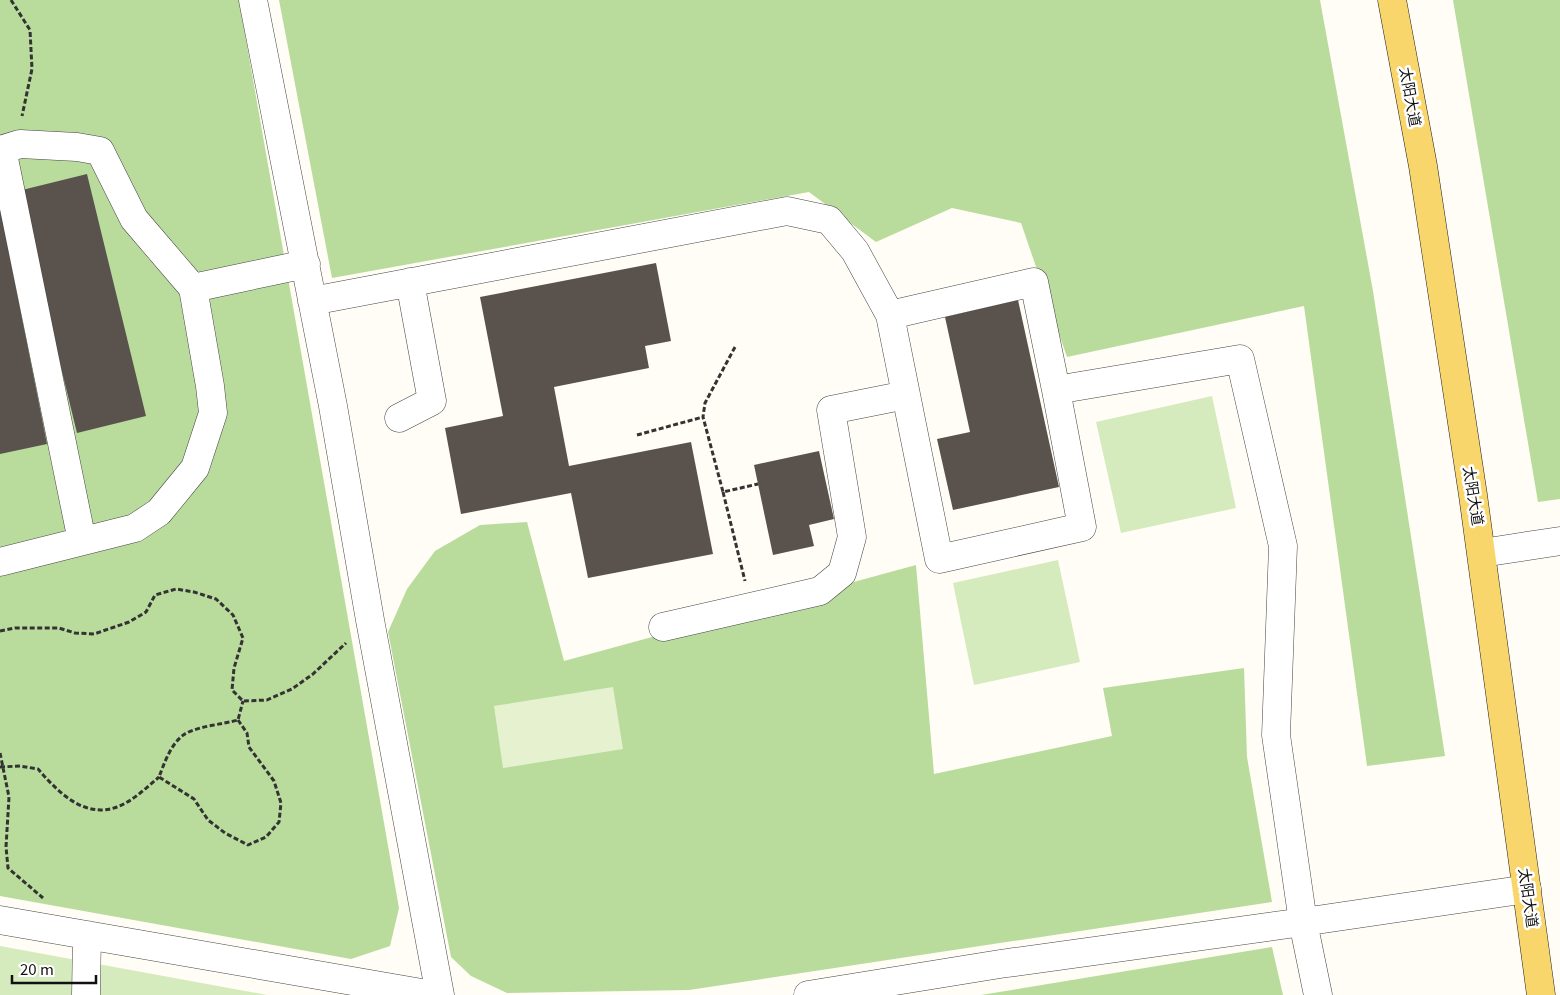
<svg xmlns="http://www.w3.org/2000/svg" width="1560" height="995" font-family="Georgia,'Noto Sans SC',serif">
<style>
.green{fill:#d5ebbd}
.forest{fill:#b9dc9c}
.pitch{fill:#e6f2cf}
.building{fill:#5a524d}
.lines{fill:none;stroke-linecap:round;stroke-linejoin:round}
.minor-casing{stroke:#444;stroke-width:29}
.major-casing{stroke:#222;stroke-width:29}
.path{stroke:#333;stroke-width:3;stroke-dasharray:5 2.5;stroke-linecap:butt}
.minor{stroke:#fff;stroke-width:28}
.major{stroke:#f9d66b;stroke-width:28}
.labels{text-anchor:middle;stroke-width:5;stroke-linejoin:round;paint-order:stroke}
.street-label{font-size:15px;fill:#111;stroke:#fff}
</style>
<rect width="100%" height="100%" fill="#fffdf5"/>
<path class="green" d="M1212,396L1236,508L1121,533L1096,422Z
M1058,560L1080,662L974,685L953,583Z
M0,946L267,995H0Z"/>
<path class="forest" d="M0,0H239L399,908L390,946L351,959L0,896Z
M279,0H1320L1373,291L1445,756L1367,766L1304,306L1067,357L1021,223L952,208L876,242L809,192L332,278Z
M1453,0H1560V499L1538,502Z
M527,522L564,661L916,565L934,774L1112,736L1103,688L1244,668L1247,757L1272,902L689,990L507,993L471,976L451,957L388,632L407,589L435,551L480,525Z
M1272,947L1283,995H981Z"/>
<path class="pitch" d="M613,687L623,749L503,768L494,706Z"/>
<path class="building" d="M87,174L146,416L77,433L18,191Z
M0,208L47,444L0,454Z
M656,263L671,341L645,346L649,368L554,387L569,466L691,442L713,554L588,578L571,493L461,514L445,428L503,416L480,297Z
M1018,300L1059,487L953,510L937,439L970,432L945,317Z
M819,451L834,519L809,525L814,546L773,555L754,465Z"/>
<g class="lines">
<defs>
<path id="minor" d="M253,0L333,406L370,620L440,995
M2,149L82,541
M0,150L20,144L77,147L100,151L134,219L193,288
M312,301L787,211L829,220L855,251L890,315L1034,282L1056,390L1240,359L1283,546L1276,735L1303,922L1318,995
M890,315L939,559L1082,527L1056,390
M399,418L432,401L410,282
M1482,553L1560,541
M0,562L135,528L159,512L195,468L213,413L210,386L193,288L306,264
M663,627L820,591L842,573L852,537L831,410L906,395
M0,920L433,995
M86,995L87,935
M808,995L1000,964L1303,922L1527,889"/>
<path id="major" d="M1392,0L1423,166L1473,495L1541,995"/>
</defs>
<use href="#minor" class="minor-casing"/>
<use href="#major" class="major-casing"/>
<path class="path" d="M11,0L30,30L32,69L22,116
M735,347L705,403L703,417L723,492L758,484
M637,435L703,417
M723,492L745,581
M0,631L15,628H59L75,633L94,634L129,622L146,612L155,595L176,589L194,592L216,599L233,615L243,638L234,668L232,690L243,701L267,700L292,689L313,674L346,643
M238,720L247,733L249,747L274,781L281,803L279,822L266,837L248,845L225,833L208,820L194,799L159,777C164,764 170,746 182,736C192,727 224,724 238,720L243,701
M0,753L9,797L6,847L8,868L43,898
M0,767L20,766L38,769C58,792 84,819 117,807C133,801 146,788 159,777"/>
<use href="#minor" class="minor"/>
<use href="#major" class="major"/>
</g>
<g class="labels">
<g class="street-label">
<text transform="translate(1410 97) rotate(80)" y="5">太阳大道</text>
<text transform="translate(1473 496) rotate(81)" y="5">太阳大道</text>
<text transform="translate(1528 898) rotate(82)" y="5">太阳大道</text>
</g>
</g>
<path d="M12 975v8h84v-8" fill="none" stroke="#111111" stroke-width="2.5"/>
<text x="20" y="975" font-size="15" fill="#111111" stroke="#ffffff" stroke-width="4" paint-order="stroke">20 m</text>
</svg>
